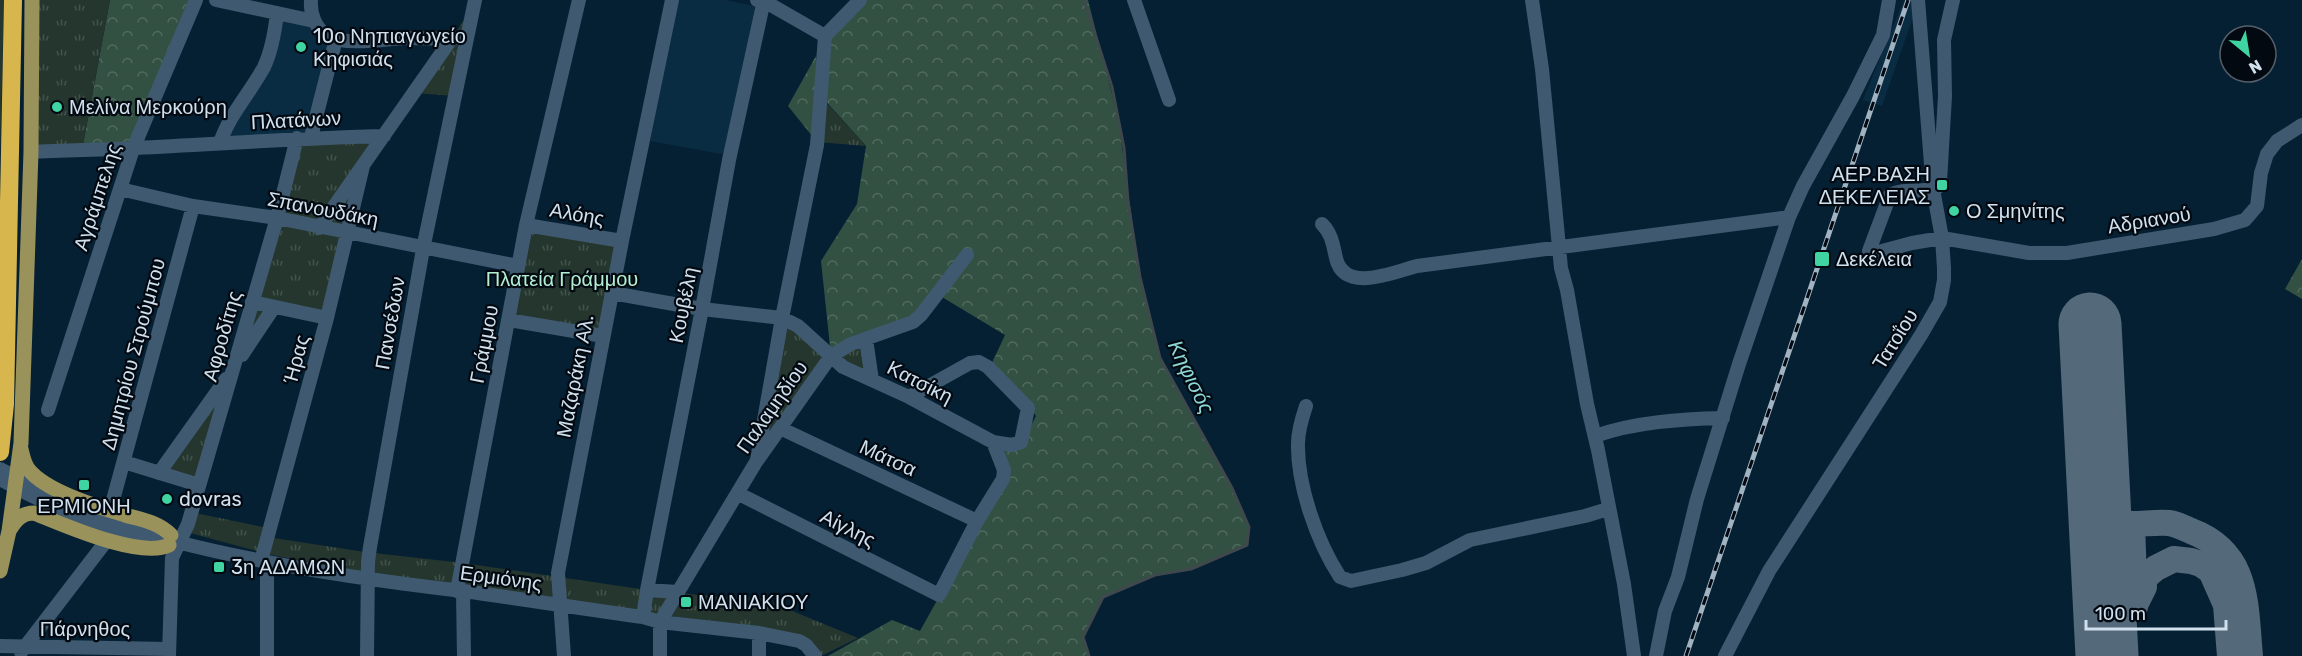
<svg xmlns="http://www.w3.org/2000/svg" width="2302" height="656" font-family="Rubik,sans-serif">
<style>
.built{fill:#0a2c43}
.grass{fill:#24362d}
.forest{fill:url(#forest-crowns)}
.park{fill:url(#park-tufts)}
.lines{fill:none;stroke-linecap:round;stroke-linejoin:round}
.stream{stroke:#3f494d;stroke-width:3}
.taxiway{stroke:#54697a;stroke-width:26}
.runway{stroke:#54697a;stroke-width:63}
.minor{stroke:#3f5a70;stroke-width:14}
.major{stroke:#9a925b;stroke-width:15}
.highway{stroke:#d7b74d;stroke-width:18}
.rail-casing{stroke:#a1b2c1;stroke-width:5}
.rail{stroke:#020911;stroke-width:3;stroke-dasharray:9;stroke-linecap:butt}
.poi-dot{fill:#3fd4a2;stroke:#020911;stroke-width:2}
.labels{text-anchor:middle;stroke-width:4.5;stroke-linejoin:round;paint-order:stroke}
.poi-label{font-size:20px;fill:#d1e0ed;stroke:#020911;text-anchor:start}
.street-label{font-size:20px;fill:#d1e0ed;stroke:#020911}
.park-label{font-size:20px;fill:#b3efd1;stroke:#020911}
.water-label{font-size:21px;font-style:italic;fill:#8bd6d6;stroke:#020911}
</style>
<defs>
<pattern id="forest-crowns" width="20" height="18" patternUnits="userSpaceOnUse" patternTransform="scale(1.5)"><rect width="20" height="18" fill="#335142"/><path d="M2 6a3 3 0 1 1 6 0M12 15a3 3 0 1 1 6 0" fill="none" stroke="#506a5e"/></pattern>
<pattern id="park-tufts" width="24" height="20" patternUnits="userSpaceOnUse" patternTransform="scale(1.5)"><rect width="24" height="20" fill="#24362d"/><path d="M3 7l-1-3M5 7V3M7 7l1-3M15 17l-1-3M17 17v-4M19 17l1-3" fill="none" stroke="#43534c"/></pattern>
</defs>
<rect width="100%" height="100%" fill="#062033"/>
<path class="built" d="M676,0H725L755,6L727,155L650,141Z
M1904,0H1919L1882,106L1863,100Z
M280,17L314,26L328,43L308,132L226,137Z"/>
<path class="grass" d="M0,0H4L0,163Z"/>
<path class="forest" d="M110,0H190L129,145H83Z
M863,0H1088L1118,118L1140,277L1160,358L1232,488L1249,527L1247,545L1191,569L1155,575L1103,597L1083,637L1089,656H828L892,620L920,631L1008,473L1004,449L1022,443L1036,416L1021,393L991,365L1005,335L937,294L920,315L831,356L821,261L857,204L866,146L821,96L817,142L788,106L816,56L820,92L829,40Z
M2302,259V299L2285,289Z"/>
<path class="park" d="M37,0H110L83,145L36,148Z
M473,7L455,96L414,93Z
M820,96L866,146L817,142Z
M374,137L327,318L274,307L234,367L297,138Z
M526,225L617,244L597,332L508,320Z
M782,318L831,356L866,343L871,379L831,357L761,442Z
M231,373L199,485L159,473Z
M195,513L263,527L267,537L365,552L463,563L647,590L721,597L761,598L858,638L821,656L805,637L763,627L662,615L362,572L272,555L190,533Z"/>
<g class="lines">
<path class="stream" d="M1084,0L1112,87L1124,148L1128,202L1140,277L1160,358L1232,488L1249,527L1247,545L1191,569L1155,575L1103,597L1083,637L1089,656"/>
<path class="taxiway" d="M2137,601L2144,587V578L2156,568L2174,559L2191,561L2201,564L2211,571L2226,605L2230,656
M2135,607L2132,524C2144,524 2157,522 2169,523C2177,524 2184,528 2191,531C2249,553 2245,603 2250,656"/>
<path class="runway" d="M2090,324L2107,656"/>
<path class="minor" d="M216,0L314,21
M311,0C310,13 315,29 328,36C346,46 385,39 406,38C423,38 440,39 457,38
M1134,0L1169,100
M1532,0L1542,69L1561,268L1567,290L1587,404L1598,450L1624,584L1634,656
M1953,0L1944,40L1945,96L1940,182L1938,187C1924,194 1905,187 1890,195L1869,251L1871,254L1912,243L1942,238L2029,253H2067L2214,229L2245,220L2257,206L2261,173L2267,154L2277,141L2302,125
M825,36L860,0
M311,137L336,39
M220,143C229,115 250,93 264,67C272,50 275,31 277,13
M31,152C66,150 101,150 136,148C219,144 301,138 384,136
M120,189L193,206L277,218L518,266
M1322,224C1332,234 1333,245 1336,258C1344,294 1394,272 1417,266L1789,217
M526,225L622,241
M319,228L452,38
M612,293L702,309L782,318L798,326L843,367L909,397L993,442
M252,302L327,318
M508,320L603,336
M866,339L872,380
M242,355L274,307
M1306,406C1302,418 1298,431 1298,443C1297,485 1317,542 1340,577L1351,581L1402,570L1426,563L1470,540L1585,516L1608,509
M48,410L133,149L196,0
M782,429L977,521
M1595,436C1635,422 1681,419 1723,418
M757,460L782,318L817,145L825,36L764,1L757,0
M124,462L199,485
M0,469L59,498
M159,473L226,379
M0,479C54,510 109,530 169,545L177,542C271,566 367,580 463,591C523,599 583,609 643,617L660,622L759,633L799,641L806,645L815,656
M739,494L939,595L977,521L1003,479L1004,470L993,442L1012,445L1021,442L1028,408L988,367L979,362L970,363L909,397
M110,511L193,206
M96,513L122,523L164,533
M261,561L327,318L363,166
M267,562V656
M647,590L678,592
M457,591L526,225L579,0
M463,591L464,656
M643,617L647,590L702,309L729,160L764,0
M759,633V656
M0,646L169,649
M21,652L107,540
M169,656L172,558L188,524L277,218L297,138
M367,656L368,562L370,547L423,249L475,0
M564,656L558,573L622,241L672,0
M660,656V622L756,462L831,356L851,344L913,322L921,315L967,255
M1656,656L1665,611L1678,577L1697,499L1739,364L1789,217L1803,186L1853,96L1883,35L1889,0
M1725,656L1769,571L1921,335L1940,302L1944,280V268L1942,238L1933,189L1918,0"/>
<path class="major" d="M21,449C23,457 24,464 29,470C47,492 99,507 125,515C142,520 158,522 171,535
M9,531C15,521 21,513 34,513C64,525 140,559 169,545
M0,571L9,531L21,443L31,152L32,0"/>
<path class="highway" d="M0,452L5,404L13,0"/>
<defs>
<path id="rail" d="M1686,656L1908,0"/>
</defs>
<use href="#rail" class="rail-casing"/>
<use href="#rail" class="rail"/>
</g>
<g class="poi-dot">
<circle cx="301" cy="47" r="6"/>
<circle cx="57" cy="107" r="6"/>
<rect x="1936" y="179" width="12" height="12" rx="3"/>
<circle cx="1954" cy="211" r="6"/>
<rect x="1814" y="251" width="16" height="16" rx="3"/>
<rect x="78" y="479" width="12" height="12" rx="3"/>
<circle cx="167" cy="499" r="6"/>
<rect x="213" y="561" width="12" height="12" rx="3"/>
<rect x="680" y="596" width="12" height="12" rx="3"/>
</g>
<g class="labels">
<g class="poi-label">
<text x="313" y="43">10ο Νηπιαγωγείο<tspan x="313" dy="23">Κηφισιάς</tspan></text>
<text x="69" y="114">Μελίνα Μερκούρη</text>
<text x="1930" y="181" text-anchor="end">ΑΕΡ.ΒΑΣΗ<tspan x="1930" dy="23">ΔΕΚΕΛΕΙΑΣ</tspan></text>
<text x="1966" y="218">Ο Σμηνίτης</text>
<text x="1836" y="266">Δεκέλεια</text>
<text x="179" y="506">dovras</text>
<text x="84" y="513" text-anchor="middle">ΕΡΜΙΟΝΗ</text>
<text x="231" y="574">3η ΑΔΑΜΩΝ</text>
<text x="698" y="609">ΜΑΝΙΑΚΙΟΥ</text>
</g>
<g class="street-label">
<text transform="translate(296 120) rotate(-3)" y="7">Πλατάνων</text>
<text transform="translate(97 197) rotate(-72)" y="7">Αγράμπελης</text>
<text transform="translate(323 209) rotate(11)" y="7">Σπανουδάκη</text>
<text transform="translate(577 214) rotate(10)" y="7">Αλόης</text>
<text transform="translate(2149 220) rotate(-9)" y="7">Αδριανού</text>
<text transform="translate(683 305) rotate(-79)" y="7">Κουβέλη</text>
<text transform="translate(390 323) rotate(-80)" y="7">Πανσέδων</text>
<text transform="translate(222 336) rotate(-74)" y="7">Αφροδίτης</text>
<text transform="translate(1895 339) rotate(-58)" y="7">Τατοΐου</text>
<text transform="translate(484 344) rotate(-79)" y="7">Γράμμου</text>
<text transform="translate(133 354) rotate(-75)" y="7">Δημητρίου Στρούμπου</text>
<text transform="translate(296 359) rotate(-75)" y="7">Ήρας</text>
<text transform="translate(575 376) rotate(-79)" y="7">Μαζαράκη Αλ.</text>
<text transform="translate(920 382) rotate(27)" y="7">Κατσίκη</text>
<text transform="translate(772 407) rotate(-55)" y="7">Παλαμηδίου</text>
<text transform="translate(888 458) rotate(25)" y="7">Μάτσα</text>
<text transform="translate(848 528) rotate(27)" y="7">Αίγλης</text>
<text transform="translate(501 578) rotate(8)" y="7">Ερμιόνης</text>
<text x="85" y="636">Πάρνηθος</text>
</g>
<g class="park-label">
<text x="562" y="286">Πλατεία Γράμμου</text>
</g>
<g class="water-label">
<text transform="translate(1191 377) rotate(64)" y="7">Κηφισός</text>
</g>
</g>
<g transform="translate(2248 54) rotate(150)"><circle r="28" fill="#020911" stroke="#555f69" stroke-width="1.5"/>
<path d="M0-4.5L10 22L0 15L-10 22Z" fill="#3fd4a2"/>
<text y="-9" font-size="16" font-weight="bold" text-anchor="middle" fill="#d1e0ed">N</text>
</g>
<path d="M2086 620v9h140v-9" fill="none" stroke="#d1e0ed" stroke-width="3"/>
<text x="2095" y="620" font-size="18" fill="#d1e0ed" stroke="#020911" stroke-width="4.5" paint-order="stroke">100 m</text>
</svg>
